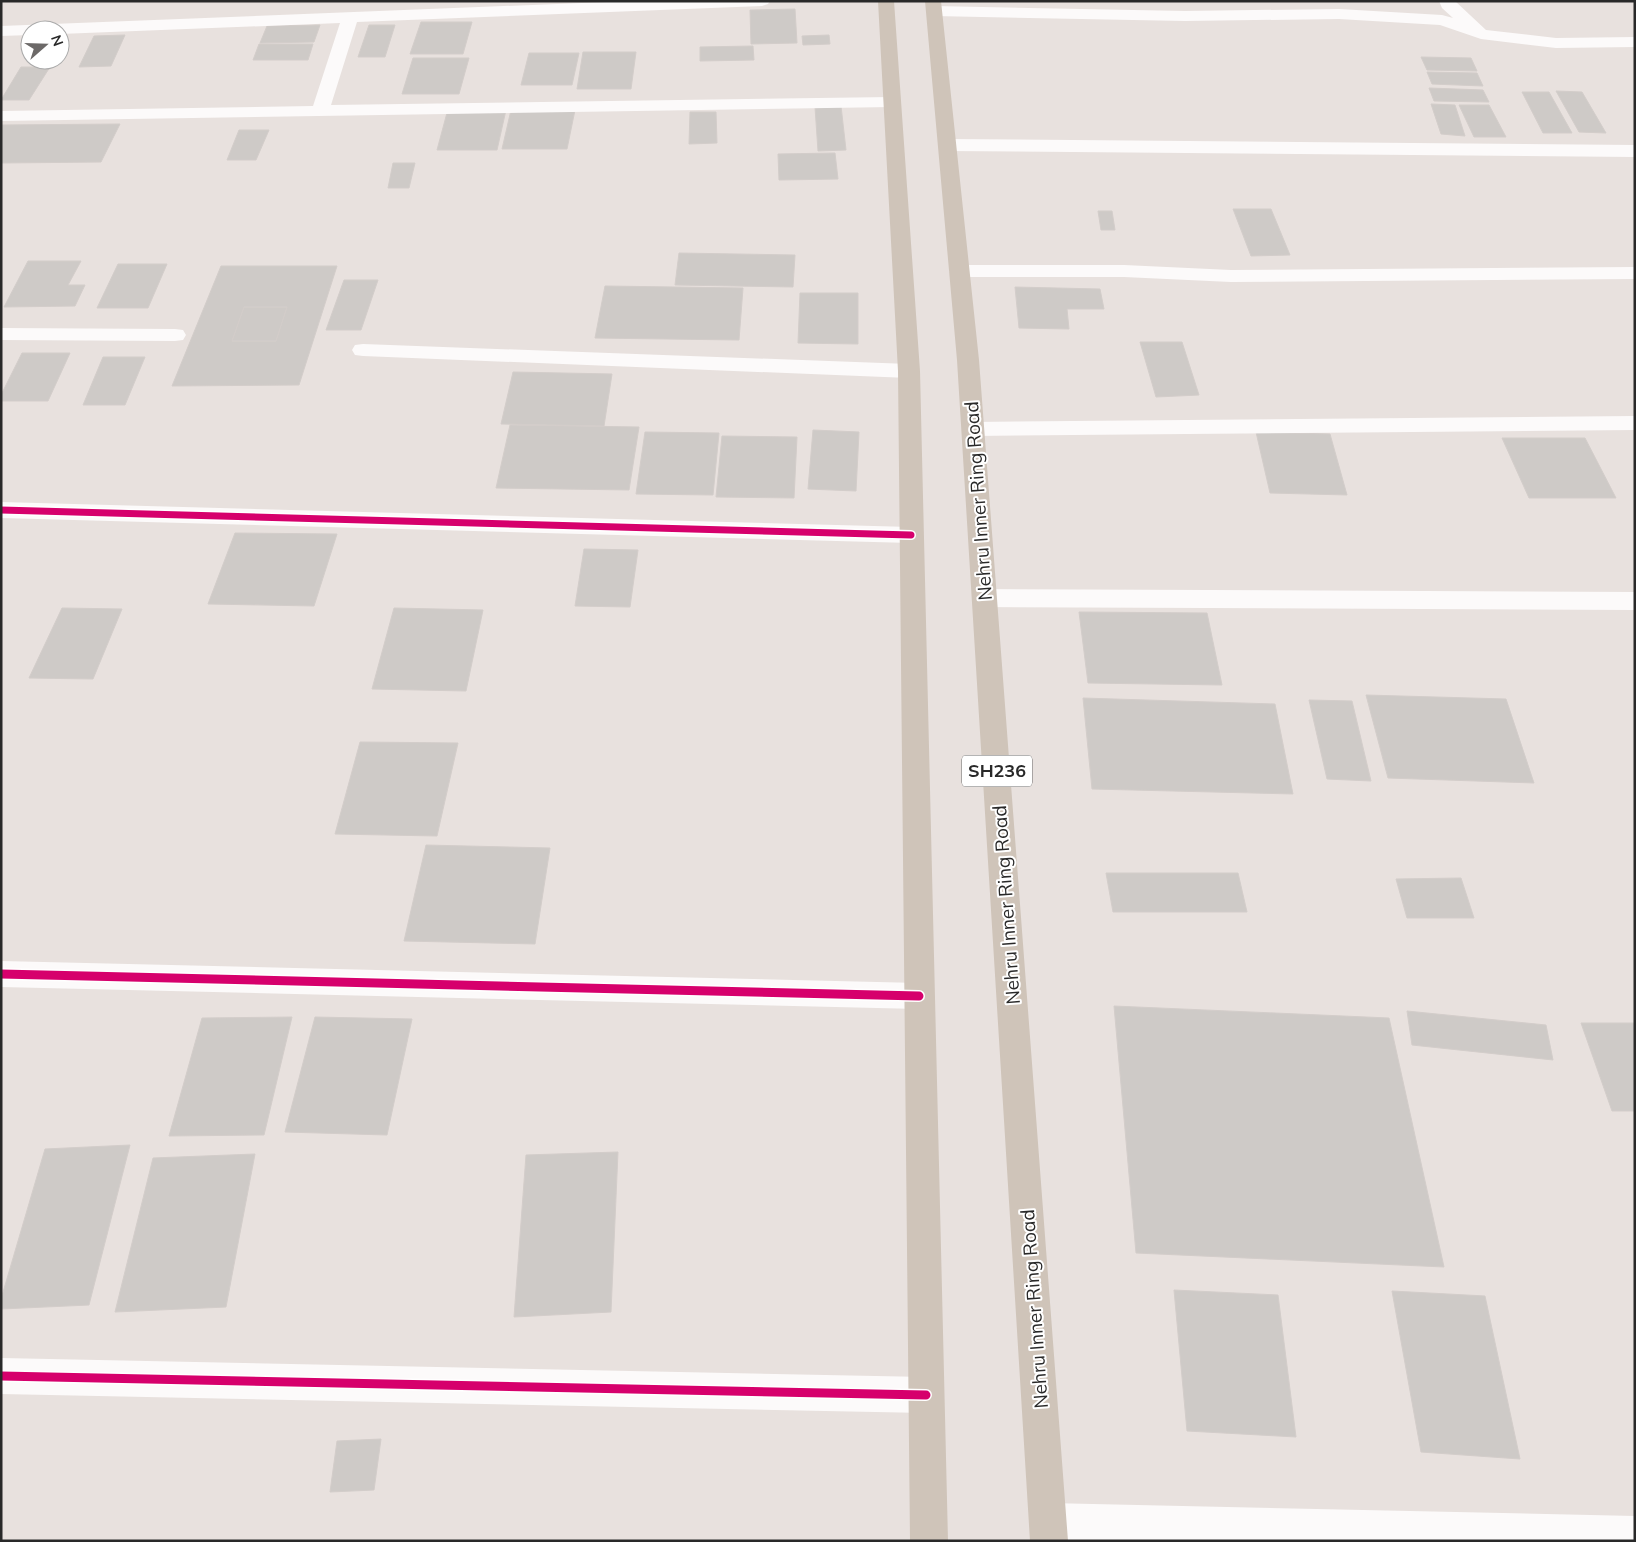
<svg xmlns="http://www.w3.org/2000/svg" width="1636" height="1542" font-family="Mulish,sans-serif">
<style>
.building{fill:#cecac7;stroke:#d3cdca;fill-rule:evenodd}
.lines{fill:none;stroke-linecap:round;stroke-linejoin:round}
.minor{fill:#fcfafa;fill-rule:evenodd}
.primary{fill:#cfc4b9;fill-rule:evenodd}
.cycleway-far1-casing{stroke:#fff;stroke-width:10}
.cycleway-casing{stroke:#fff;stroke-width:12}
.cycleway-far1{stroke:#d6006c;stroke-width:7}
.cycleway{stroke:#d6006c;stroke-width:9}
.labels{text-anchor:middle;stroke-width:4;stroke-linejoin:round;paint-order:stroke}
.shield{fill:#fff;stroke:#696969;stroke-width:1}
.shield-label{font-size:18px;font-weight:bold;fill:#292929}
.street-label{font-size:19px;fill:#292929;stroke:#fff}
</style>
<rect width="100%" height="100%" fill="#e8e1de"/>
<path class="building" d="M795,9L797,43L751,44L750,10Z
M421,22H472L463,54H410Z
M320,25L314,42L260,43L267,26Z
M369,25H395L385,57H358Z
M125,35L111,66L79,67L94,36Z
M829,35L830,44L803,45L802,36Z
M259,44H313L308,60H253Z
M753,46L754,60L700,61V47Z
M583,52H636L631,89H577Z
M529,53H579L572,85H521Z
M1421,57L1471,58L1477,71L1427,70Z
M413,58H469L459,94H402Z
M21,67H50L29,100H1Z
M1427,72L1477,73L1483,86L1432,84Z
M1429,88L1483,90L1489,102L1434,101Z
M1556,91L1582,92L1606,133L1579,132Z
M1522,92H1549L1572,133H1543Z
M1431,104L1455,105L1465,136L1441,134Z
M1459,105H1489L1506,137H1474Z
M841,106L846,150L818,151L815,107Z
M448,109L506,110L497,150H437Z
M511,110H575L567,149H502Z
M690,112H716L717,143L689,144Z
M120,124L101,162L1,163V125Z
M239,130H269L256,160H227Z
M835,153L838,179L779,180L778,154Z
M393,163H415L409,188H388Z
M1233,209H1271L1290,255L1251,256Z
M1098,211H1112L1115,230H1101Z
M679,253L795,255L793,287L675,285Z
M28,261H81L68,285H85L75,306L4,307Z
M118,264H167L148,308H97Z
M221,266H337L299,385L172,386ZM244,307H287L276,341H232Z
M344,280H378L361,330H326Z
M605,286L743,288L739,340L595,338Z
M1015,287L1100,289L1104,309H1067L1069,329L1019,328Z
M800,293H858V344L798,343Z
M244,307H287L276,341H232Z
M1140,342H1182L1199,395L1156,397Z
M22,353H70L48,401H1V395Z
M103,357H145L125,405H83Z
M513,372L612,374L604,426L501,424Z
M510,425L639,427L629,490L496,488Z
M813,430L859,432L856,491L808,489Z
M645,432L719,433L713,495L636,494Z
M1256,432L1330,434L1347,495L1270,493Z
M722,436L797,437L794,498L716,497Z
M1502,438H1585L1616,498H1529Z
M235,533L337,534L314,606L208,604Z
M584,549L638,550L630,607L575,606Z
M62,608L122,609L93,679L29,678Z
M394,608L483,610L466,691L372,689Z
M1079,612L1207,613L1222,685L1088,683Z
M1366,695L1506,699L1534,783L1388,778Z
M1083,698L1275,704L1293,794L1092,789Z
M1309,700L1352,701L1371,781L1327,779Z
M360,742L458,743L437,836L335,834Z
M426,845L550,848L535,944L404,941Z
M1106,873H1238L1247,912H1113Z
M1461,878L1474,918H1407L1396,879Z
M1114,1006L1389,1018L1444,1267L1136,1253Z
M1407,1011L1546,1025L1553,1060L1412,1045Z
M292,1017L264,1135L169,1136L202,1018Z
M315,1017L412,1019L387,1135L285,1132Z
M1581,1023H1635V1111H1612Z
M130,1145L89,1305L1,1309V1299L45,1149Z
M618,1152L611,1312L514,1317L526,1155Z
M255,1154L226,1307L115,1312L153,1158Z
M1174,1290L1278,1295L1296,1437L1187,1431Z
M1392,1291L1485,1296L1520,1459L1421,1452Z
M381,1439L374,1490L330,1492L337,1441Z"/>
<g class="lines">
<path class="minor" d="M631,1H770L768,4L762,6L357,22L331,105L892,97L898,98L901,102L898,106L892,107L1,121V111L313,106L340,23L60,34V30H30V35L1,36V26Z
M1439,1H1455L1486,30L1556,38L1635,37V47L1556,48L1481,39L1440,25L1339,19L1185,21L934,16L928,15L926,11L928,7L934,6L1185,11L1339,9L1442,15L1453,18L1442,8Z
M947,139L1635,145V157L947,151L940,149L938,145L940,141Z
M959,265H1124L1231,270L1635,267V279L1231,282L1124,277H959L952,275L949,271L952,267Z
M1,328L175,329L183,330L186,335L183,340L175,341L1,340Z
M363,344L909,364L917,366L920,371L917,376L909,378L363,356L355,355L352,350L355,345Z
M1635,416V430L973,436L965,434L962,429L965,424L973,422Z
M1,502L911,527L920,529L923,535L920,541L911,543L1,518Z
M985,589L1635,592V610L985,607L976,604L972,598L976,592Z
M1,961L919,983L930,987L934,996L930,1005L919,1009L1,987Z
M1,1358L926,1377L939,1382L944,1395L939,1408L926,1413L1,1394Z
M1048,1503L1635,1516V1541H1047L1034,1536L1029,1522L1034,1508Z"/>
<path class="primary" d="M878,1H894L920,371L948,1541H910L898,371Z
M925,1H941L979,360L1068,1541H1030L957,360Z"/>
<defs>
<path id="cycleway-far1" d="M1,510L911,535"/>
<path id="cycleway" d="M1,974L919,996
M1,1376L926,1395"/>
</defs>
<use href="#cycleway-far1" class="cycleway-far1-casing"/>
<use href="#cycleway" class="cycleway-casing"/>
<use href="#cycleway-far1" class="cycleway-far1"/>
<use href="#cycleway" class="cycleway"/>
</g>
<g class="labels">
<rect class="shield" x="962" y="755.5" width="70" height="31" rx="4"/>
<g class="shield-label">
<text x="997" y="777">SH236</text>
</g>
<g class="street-label">
<text transform="translate(978 501) rotate(-94)" y="7">Nehru Inner Ring Road</text>
<text transform="translate(1006 905) rotate(-94)" y="7">Nehru Inner Ring Road</text>
<text transform="translate(1034 1309) rotate(-94)" y="7">Nehru Inner Ring Road</text>
</g>
</g>
<rect width="1636" height="1542" fill="none" stroke="#292929" stroke-width="5"/>
<g transform="translate(45 45) rotate(70)"><circle r="24" fill="#ffffff" stroke="#a9a9a9"/>
<path d="M0-4L9 19L0 12L-9 19Z" fill="#6c6968"/>
<text y="-8" font-size="14" font-weight="bold" text-anchor="middle" fill="#292929">N</text>
</g>
</svg>
